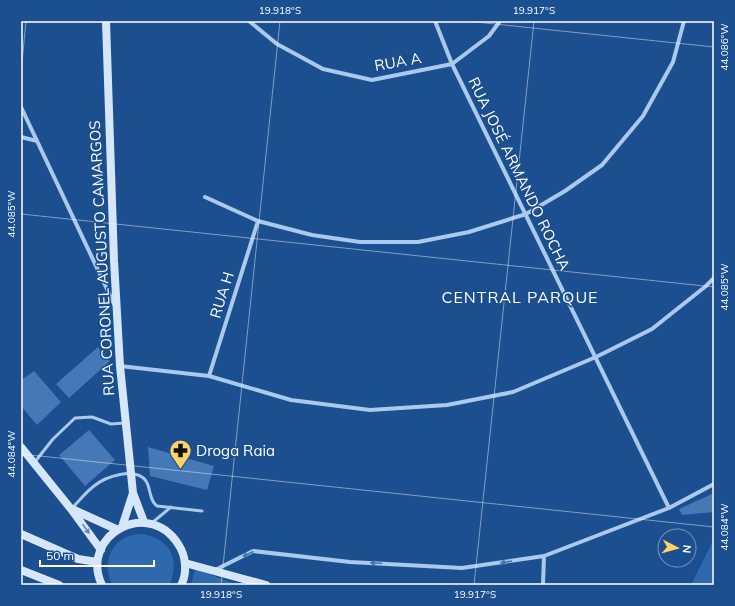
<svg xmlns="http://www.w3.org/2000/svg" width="735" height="606" font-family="Mulish,sans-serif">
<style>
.green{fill:#2e69ad}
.building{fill:#4478b7}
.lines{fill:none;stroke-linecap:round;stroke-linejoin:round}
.lane{stroke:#a9c9ee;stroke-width:3}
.street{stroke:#a9c9ee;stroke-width:4}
.secondary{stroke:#d6e6fa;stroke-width:8}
.oneway{fill:#668bba}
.oneway2{fill:#4674ac}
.ticks{fill:none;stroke:#fff;stroke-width:1;stroke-opacity:0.45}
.labels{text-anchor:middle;stroke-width:3;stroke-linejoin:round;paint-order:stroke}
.street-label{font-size:15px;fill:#fff;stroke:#1b4f8f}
.poi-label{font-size:15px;fill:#fff;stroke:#1b4f8f;text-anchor:start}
.neighbourhood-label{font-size:16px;letter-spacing:1px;fill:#fff;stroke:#1b4f8f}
.neatline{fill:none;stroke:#fff;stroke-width:1.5}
.ticks-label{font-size:10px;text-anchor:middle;fill:#fff}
</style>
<rect width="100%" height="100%" fill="#1b4f8f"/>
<path class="green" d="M142,534C170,539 180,558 170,584L113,585C104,571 107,550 121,540C128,535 135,534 142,534Z
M714,539V585H691Z
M195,569L238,585H191Z"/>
<path class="building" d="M98,347L110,361L69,398L56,384Z
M34,371L61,402L37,425L21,406V380Z
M89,430L115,460L85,486L59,455Z
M148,447L214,466L207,490L150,476Z
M714,493V512L682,515L679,509Z"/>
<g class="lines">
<path class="lane" d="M34,463L53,439L75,418L92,417L111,424L125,423
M72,508C79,501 86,492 94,486C105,477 135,466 146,481C151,489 149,500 157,506L202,511
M153,522L171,507"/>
<path class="street" d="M249,21L277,44L323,69L372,80L452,64L489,36L500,21
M435,21L452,64L669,508
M21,107L114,304
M21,137L37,141
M205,197L258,221L312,235L360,242H418L469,232L526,214L565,191L602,165L643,116L673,62L684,21
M120,366L209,376L291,400L370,410L447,405L513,392L596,357L652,329L706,286L714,278
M209,376L258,221
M215,570L253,551L350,562L462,568L544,556L669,508L714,484
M543,585L544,556"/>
<path class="secondary" d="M106,21L114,261L120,366L133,493L144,522
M21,447L71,509L101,550
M72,509L116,529
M122,527L133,493
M21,534L78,559L97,562
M185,563L266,585
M21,570L59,585
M102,585C78,535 152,494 181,549C186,559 187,575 181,585"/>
</g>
<defs><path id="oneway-solid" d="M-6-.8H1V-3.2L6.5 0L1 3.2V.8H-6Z"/></defs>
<use class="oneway" href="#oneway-solid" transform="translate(86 529) rotate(54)"/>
<g class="oneway2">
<use href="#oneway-solid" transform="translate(248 554) rotate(156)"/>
<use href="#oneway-solid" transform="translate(506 562) rotate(172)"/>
<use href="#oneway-solid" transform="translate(376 563) rotate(-177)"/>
</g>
<path class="ticks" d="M466,21L714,47M21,72L26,21M21,214L714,287M21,454L714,527M221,585L280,21M474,585L534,21"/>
<defs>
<symbol id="pharmacy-pin" viewBox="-11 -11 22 30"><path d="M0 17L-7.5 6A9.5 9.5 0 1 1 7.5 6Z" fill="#ffd166" stroke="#1b4f8f"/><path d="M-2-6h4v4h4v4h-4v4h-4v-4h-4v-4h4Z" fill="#111"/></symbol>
</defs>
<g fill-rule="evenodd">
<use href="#pharmacy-pin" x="168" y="438" width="25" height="34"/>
</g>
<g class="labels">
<g class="street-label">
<text transform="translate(398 62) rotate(-10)" y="5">RUA A</text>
<text transform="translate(519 174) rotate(64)" y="5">RUA JOSÉ ARMANDO ROCHA</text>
<text transform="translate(102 258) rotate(-93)" y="5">RUA CORONEL AUGUSTO CAMARGOS</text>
<text transform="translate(222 295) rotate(-73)" y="5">RUA H</text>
</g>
<g class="poi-label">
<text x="196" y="456">Droga Raia</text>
</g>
<g class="neighbourhood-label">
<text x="520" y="303">CENTRAL PARQUE</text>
</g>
</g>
<rect width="735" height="606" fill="none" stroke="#1b4f8f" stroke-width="44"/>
<g transform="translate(677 548) rotate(96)"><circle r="19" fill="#1b4f8f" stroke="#7695bc"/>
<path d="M0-3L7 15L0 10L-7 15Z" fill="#ffd166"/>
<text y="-6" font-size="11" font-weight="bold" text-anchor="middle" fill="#ffffff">N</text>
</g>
<path d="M40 560v6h114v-6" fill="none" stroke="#ffffff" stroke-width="2"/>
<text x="46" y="560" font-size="12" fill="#ffffff" stroke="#1b4f8f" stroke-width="3" paint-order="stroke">50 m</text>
<rect x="22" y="22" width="691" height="562" class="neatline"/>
<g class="ticks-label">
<text x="280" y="14">19.918°S</text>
<text x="534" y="14">19.917°S</text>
<text transform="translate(724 47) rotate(-90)" y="4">44.086°W</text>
<text transform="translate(11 214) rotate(-90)" y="4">44.085°W</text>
<text transform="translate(724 287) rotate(-90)" y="4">44.085°W</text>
<text transform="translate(11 454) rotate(-90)" y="4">44.084°W</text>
<text transform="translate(724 527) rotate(-90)" y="4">44.084°W</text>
<text x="221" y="598">19.918°S</text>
<text x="475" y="598">19.917°S</text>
</g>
</svg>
